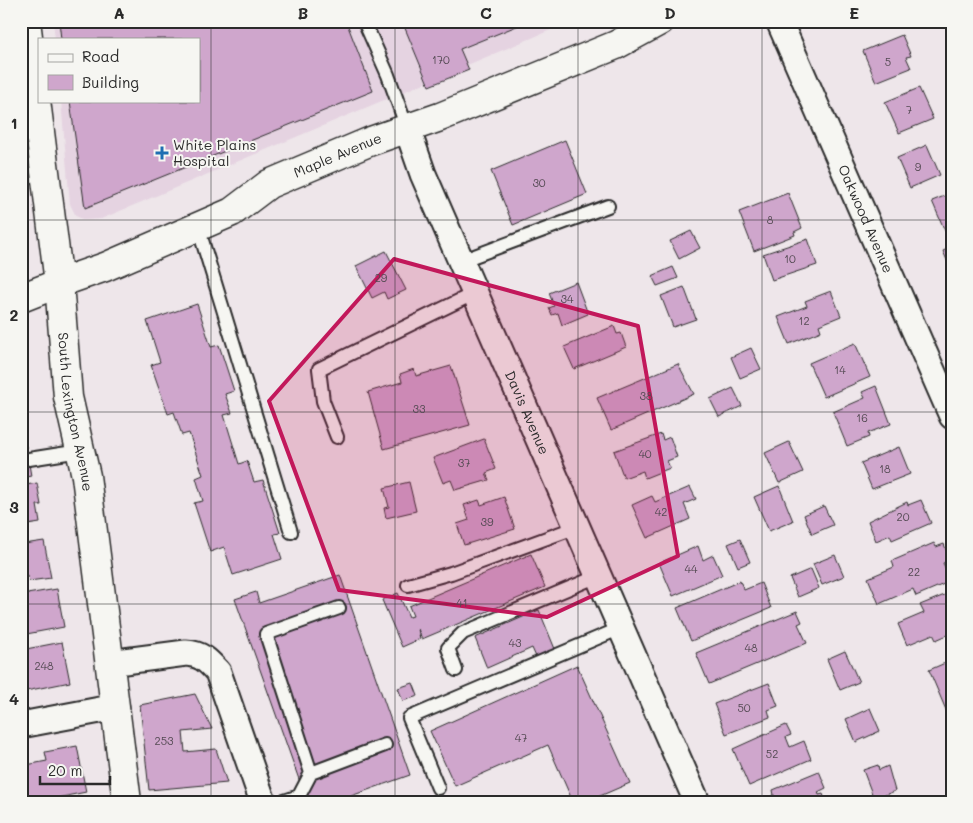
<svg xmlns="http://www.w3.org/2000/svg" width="973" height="823" font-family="Mali,sans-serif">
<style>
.built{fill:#e5d3e1}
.building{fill:#cfa6cc;stroke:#2b2b2b}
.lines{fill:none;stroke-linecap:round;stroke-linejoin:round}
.service-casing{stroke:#2b2b2b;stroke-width:16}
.minor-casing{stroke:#2b2b2b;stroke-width:29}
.tertiary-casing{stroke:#2b2b2b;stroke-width:31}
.secondary-casing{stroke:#2b2b2b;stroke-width:31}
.service{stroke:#f6f6f2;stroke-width:12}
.minor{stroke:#f6f6f2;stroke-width:25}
.tertiary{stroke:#f6f6f2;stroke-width:28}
.secondary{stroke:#f6f6f2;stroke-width:28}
.marked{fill:#c2185b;fill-opacity:0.2;stroke:#c2185b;stroke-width:4;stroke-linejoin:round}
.grid{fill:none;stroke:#2b2b2b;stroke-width:1;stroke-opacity:0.55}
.poi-dot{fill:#1f6fb2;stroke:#f6f6f2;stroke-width:2}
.labels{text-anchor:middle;stroke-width:4;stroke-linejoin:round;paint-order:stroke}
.number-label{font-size:11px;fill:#544a53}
.poi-label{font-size:14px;fill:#2b2b2b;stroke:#f6f6f2;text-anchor:start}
.street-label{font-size:14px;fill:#2b2b2b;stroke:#f6f6f2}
.neatline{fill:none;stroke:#2b2b2b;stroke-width:2}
.grid-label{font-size:16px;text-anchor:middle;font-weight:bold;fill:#2b2b2b}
</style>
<rect width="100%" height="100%" fill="#eee6ea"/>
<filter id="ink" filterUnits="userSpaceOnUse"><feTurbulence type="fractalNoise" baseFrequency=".02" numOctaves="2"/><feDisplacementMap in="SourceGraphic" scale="10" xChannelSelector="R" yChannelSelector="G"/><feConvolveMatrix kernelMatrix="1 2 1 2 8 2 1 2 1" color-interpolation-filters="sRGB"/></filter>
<g filter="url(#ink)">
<path class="built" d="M53,21H572L101,219L84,220L76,216L70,204L61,101H199V39H55Z"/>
<path class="building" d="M59,21H346L373,91L85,208L70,101H199V39H61Z
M402,21H529L460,49L469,70L429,86Z
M850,21H874L853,27Z
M902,35L911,56L906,57L911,68L876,82L863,51Z
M919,88L933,119L899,133L885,102Z
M565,140L587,194L513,225L491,171Z
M927,145L940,175L910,188L897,158Z
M788,193L802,228L794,232L795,235L754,251L739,212Z
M952,193V228L945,231L932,201Z
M691,231L700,248L679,259L670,241Z
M808,239L817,265L772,280L763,254Z
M952,247V272L943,251Z
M386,251L406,290L387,299L384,292L372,298L356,266Z
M673,267L678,278L657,286L652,276Z
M576,282L588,314L562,325L558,313L552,315L549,308L554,306L549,293Z
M684,287L696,319L673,327L661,296Z
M831,291L841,316L819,325L821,331L789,344L778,317L807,306L805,301Z
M197,304L211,347L219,345L234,391L225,394L232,413L224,415L239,464L247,461L254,482L263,480L280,533L274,534L282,559L233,575L224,547L210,552L194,503L203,501L196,478L203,475L189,433L182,435L174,412L168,414L151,365L160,362L147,321Z
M614,326L617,334L621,333L626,347L574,369L564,347Z
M855,343L870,377L824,397L809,363Z
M751,348L761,369L740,378L731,357Z
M678,364L694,394L611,430L597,398Z
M451,366L470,425L384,449L368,392L402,382L400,374L414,369L416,376Z
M876,386L891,424L868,433L869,437L847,446L833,412L865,398L862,392Z
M733,388L742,406L719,417L710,399Z
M661,434L663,440L670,437L677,457L667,461L670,468L645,478L643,471L624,478L614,451Z
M484,439L496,469L486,473L489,480L455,490L451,480L443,483L433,458Z
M789,442L803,472L779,483L765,453Z
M26,446L31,476L21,478V447Z
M899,447L910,474L872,489L861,463Z
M409,482L416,511L386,518L384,508L389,507L384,488Z
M37,483L41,505H37L40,523L21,526V486Z
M779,486L793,521L769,531L754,497Z
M690,487L696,499L684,504L690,519L647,538L632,505L652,496L655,502Z
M504,497L515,529L464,545L457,524L469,520L464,505L479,500L481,505Z
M921,500L931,523L892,540L890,535L876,541L868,521L907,502L908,505Z
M824,506L833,525L812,534L804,515Z
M740,539L750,562L738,567L728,544Z
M21,541H23L24,544L44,541L51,578L29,581L28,576L21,577Z
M934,543L936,547L944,544L950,560L943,563L951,581L916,596L913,589L879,604L868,578L894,567L892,561Z
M698,546L703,560L713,555L722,575L673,596L659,563Z
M531,554L545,587L422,639L418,629L420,639L402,647L382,600L398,593L409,617L413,616L409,606Z
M835,555L844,576L822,585L813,564Z
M811,569L819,588L798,597L790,578Z
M340,575L410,775L334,802H307L235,599L256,592L259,603Z
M740,581L744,590L761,583L771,608L691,641L677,608Z
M57,589L64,627L21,635V595Z
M952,592V633L936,640L933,634L907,645L898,624L924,613L920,605Z
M539,610L555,649L536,657L532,648L487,668L475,638Z
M797,611L802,622L798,624L807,643L709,684L696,653Z
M62,642L70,682L21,692V650Z
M845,651L859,682L840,690L827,659Z
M952,660V724L929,670Z
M577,665L630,783L586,802H573L548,745L455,786L430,731Z
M413,683L418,696L403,701L398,688Z
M769,683L778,706L768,710L770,717L726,734L714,704Z
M195,694L212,729L183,732L185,752L216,749L227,783L149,790L140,705Z
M870,708L880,731L856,742L846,719Z
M786,725L791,735L786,737L790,747L804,741L811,759L749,786L733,749Z
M77,746L86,792L37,802H21V766L47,761L45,752Z
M878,765L879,770L888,766L895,791L874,799L863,770Z
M819,771L826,788L818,792L819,795L823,794L826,802H758L774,795L773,790Z"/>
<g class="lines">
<defs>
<path id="service" d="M364,21L388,75L407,128
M198,227L291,532
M461,261L608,206
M337,437L323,401L319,369L475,293
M29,459L80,451
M408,585L451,573L577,527
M456,670L448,648L463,633L598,576
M311,773L266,634L339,608
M438,788L409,718L621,628
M281,802L299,796L311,773L385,745"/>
<g id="minor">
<path id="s1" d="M779,21L952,416"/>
<path id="s2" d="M407,128L423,174L697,802"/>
<path d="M109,663L186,653C202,654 208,661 218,672L263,802"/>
<path d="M21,725L116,707"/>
</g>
<g id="tertiary">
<path id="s3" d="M21,298L59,283L68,397L86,476L127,802"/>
</g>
<g id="secondary">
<path id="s4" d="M26,21L59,283L105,267L232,212L269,184L371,141L440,117L616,45L660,21"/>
</g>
</defs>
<use href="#service" class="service-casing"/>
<use href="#minor" class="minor-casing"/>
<use href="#tertiary" class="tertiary-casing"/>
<use href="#secondary" class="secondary-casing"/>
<use href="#service" class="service"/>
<use href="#minor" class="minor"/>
<use href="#tertiary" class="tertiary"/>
<use href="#secondary" class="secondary"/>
</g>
</g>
<path class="marked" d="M394,259L638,326L678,556L547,617L339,590L269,401Z"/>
<path class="grid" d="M211,21V802M395,21V802M578,21V802M762,21V802M21,220H952M21,412H952M21,604H952"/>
<path class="poi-dot" d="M159.5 145.5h5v5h5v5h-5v5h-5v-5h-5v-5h5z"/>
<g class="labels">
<g class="number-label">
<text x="441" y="64">170</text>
<text x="888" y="66">5</text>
<text x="909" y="114">7</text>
<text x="918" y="171">9</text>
<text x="539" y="187">30</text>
<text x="770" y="224">8</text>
<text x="790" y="263">10</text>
<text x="381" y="282">29</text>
<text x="567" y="303">34</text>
<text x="804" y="325">12</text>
<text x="840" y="374">14</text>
<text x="646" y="400">38</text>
<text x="419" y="413">33</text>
<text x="862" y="422">16</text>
<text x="645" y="458">40</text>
<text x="464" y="467">37</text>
<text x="885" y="473">18</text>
<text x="661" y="516">42</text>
<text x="903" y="521">20</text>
<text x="487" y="526">39</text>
<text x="691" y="573">44</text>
<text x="914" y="576">22</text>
<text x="462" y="607">41</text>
<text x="515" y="647">43</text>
<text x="751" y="652">48</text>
<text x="44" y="670">248</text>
<text x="744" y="712">50</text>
<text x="521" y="742">47</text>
<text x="164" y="745">253</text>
<text x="772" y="758">52</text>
</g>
<g class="poi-label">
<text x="173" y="150">White Plains<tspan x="173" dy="16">Hospital</tspan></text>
</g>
<g class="street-label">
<text dy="5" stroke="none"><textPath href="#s4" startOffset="572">Maple Avenue</textPath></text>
<text dy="5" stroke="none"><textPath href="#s1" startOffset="216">Oakwood Avenue</textPath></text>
<text dy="5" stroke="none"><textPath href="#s3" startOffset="171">South Lexington Avenue</textPath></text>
<text dy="5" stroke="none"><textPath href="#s2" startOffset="309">Davis Avenue</textPath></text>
</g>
</g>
<rect width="973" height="823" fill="none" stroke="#f6f6f2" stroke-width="55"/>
<rect x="38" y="38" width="162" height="65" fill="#f6f6f2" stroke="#a5a5a2"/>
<rect x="48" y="54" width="25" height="8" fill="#f6f6f2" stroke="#a5a5a2"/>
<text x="82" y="62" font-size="15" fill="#2b2b2b">Road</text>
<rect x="48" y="75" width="25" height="15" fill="#cfa6cc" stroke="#a5a5a2"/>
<text x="82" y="88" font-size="15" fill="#2b2b2b">Building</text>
<path d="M40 776v8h70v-8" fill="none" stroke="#2b2b2b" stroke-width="2.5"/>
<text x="48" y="776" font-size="15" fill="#2b2b2b" stroke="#f6f6f2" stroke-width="4" paint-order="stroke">20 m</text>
<rect x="28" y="28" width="918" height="768" class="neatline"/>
<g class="grid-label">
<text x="119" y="19">A</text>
<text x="303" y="19">B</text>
<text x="486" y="19">C</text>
<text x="670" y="19">D</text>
<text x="854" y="19">E</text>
<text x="14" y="129">1</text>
<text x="14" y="321">2</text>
<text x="14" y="513">3</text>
<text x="14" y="705">4</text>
</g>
</svg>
